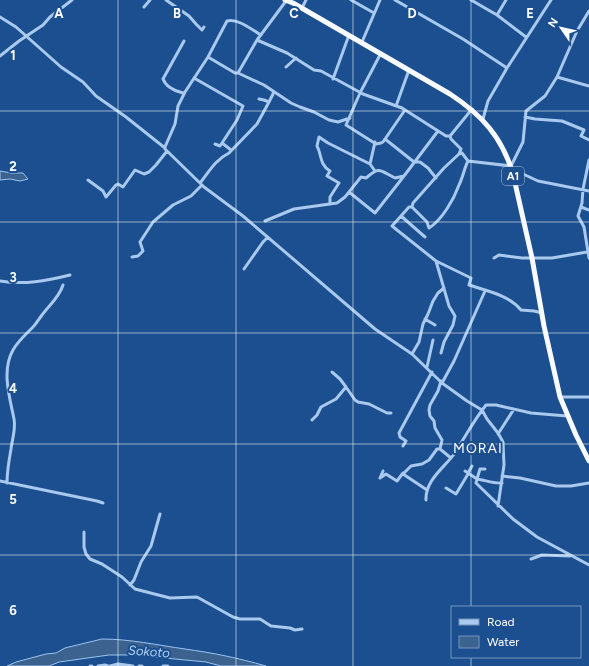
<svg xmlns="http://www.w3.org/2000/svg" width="589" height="666" font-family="Figtree,sans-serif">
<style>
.water{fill:#3c6290;stroke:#9cc4f0}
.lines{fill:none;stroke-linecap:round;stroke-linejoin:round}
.minor{stroke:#a9c9ee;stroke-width:3}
.trunk{stroke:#f8faff;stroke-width:5}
.grid{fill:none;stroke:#fff;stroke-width:1;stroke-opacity:0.55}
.labels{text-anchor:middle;stroke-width:4;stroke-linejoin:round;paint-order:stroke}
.shield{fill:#1b4f8f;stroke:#bbcadd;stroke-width:1}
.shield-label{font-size:11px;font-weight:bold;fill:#fff}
.water-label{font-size:13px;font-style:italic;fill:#b5d3f5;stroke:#1b4f8f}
.quarter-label{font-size:14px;letter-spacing:1px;fill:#fff;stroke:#1b4f8f}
.grid-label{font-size:13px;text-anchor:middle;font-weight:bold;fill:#fff;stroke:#1b4f8f;stroke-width:4;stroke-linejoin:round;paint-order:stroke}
</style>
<rect width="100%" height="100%" fill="#1b4f8f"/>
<path class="water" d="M0,171L11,173H23L28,179L20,181L10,179L0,180Z
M102,639C130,639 157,645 185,649C214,653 238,658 266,666H221L206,662L134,655H109L59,662L49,666H7L16,662L46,654L56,653L65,648Z"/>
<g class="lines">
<path class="minor" d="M166,0L189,16L196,24L202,30L204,27
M351,0L374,13
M395,0L463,39L507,68
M471,0L497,15L526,37
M144,7L150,0
M302,8L306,0
M497,15L506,0
M0,17L16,27L61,67L83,82L96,96L126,117L165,148
M257,40L287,53L314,70L321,71L363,94L402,108L446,136H450L472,109
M184,41L163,79C166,87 175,91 183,93L185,92L208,57L227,21C238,18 252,30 261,35
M362,42L380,0
M381,53L360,93L346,125L376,144L381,143L383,142L405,110
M0,56L19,41L43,25L50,17L72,0
M208,57L235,73H238L257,40L286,1
M286,67L296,58
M238,73L264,85L291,103L300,107L314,112L329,120L338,122L350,118
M557,77L589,86
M194,78L243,106L237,120L222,143L220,146L215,144
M333,79L349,35
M185,92L178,106L175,124L165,147V149L204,187L243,216L375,329L412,354L442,383L467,401L482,410L487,419L498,433L503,442L504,465L498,506
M269,102L274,92
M396,106L409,70
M525,117L535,119L562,121L584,130L581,136L589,140
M483,119L488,101L507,68L551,0
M450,136L451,139L461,149L459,154L444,168L413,203L412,207L427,222L429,228C442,220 454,199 459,185C463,177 464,169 468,161L511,166L523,142L526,111L545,96L557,77L577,31L589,11
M385,139L414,162H420L428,168L436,178
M375,142L370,164L375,171
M222,143L231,150
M459,154L462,153L468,161
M589,160L583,189L582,203L578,216L584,227L589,258
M514,177L523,174L538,181L589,191
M88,180L103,191L106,197L116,185L118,184L123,187L135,170L144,174L149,172L156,165L167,151
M200,183C209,172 215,160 229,153L257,124L269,102L264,100L259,99
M349,192L375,213L404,176
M330,203V197L339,183L327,176L330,171C319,164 322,155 317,146L319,137L328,143L370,164
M412,207H409L401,216L425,237
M581,207L589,210
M401,216L392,226L436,261L471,278L469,285C487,291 509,295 521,310L534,311L542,313
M265,221L294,209L337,203L345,197L361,177L366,178C380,166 379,170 395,178L404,176L438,131
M132,257L138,256L143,251L140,242L153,222L173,205L191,196L202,185
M494,258L499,255L522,258H552L587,252
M436,261L449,306L455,316L453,325L444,342L441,353
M244,269L263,242L268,237
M0,281C24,285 46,281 70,275
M425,319L435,325
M412,354L419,342L423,324L428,314L433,301L438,293L444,288
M427,367L433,340
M442,383L454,361L485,291
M346,387L355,400L358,402L369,404L387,413H391
M560,397H589
M312,420L317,415L321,407L336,399L346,387L340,379L332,372
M498,434L514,409
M403,446L406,441L400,437L399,433L432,372
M440,449L451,458
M485,469H480L477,479C485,480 494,484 502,483
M383,471L380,478L386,474L397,481L403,473
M465,471L477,479L476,483L513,519L537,537L589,565
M468,473L472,466
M502,476L520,478L556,486H571L589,483
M0,481L97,501L103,503
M7,483C7,472 9,460 11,449C12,440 16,429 14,419C10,398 1,371 13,350C18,341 25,335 33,327C36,324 39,319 42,315C49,305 59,298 63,285
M446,488L456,494L468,474
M427,490L403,474L411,466L422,464L429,460L437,449H440L442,440L435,428L434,421L430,416L429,410L430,405L438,391L441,381
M426,500C425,480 445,467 455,453C465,437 474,420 486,405H496L531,413L567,416
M84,532V547L86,554L90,559L102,564L122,577L135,589L170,598L197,597L233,617L240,619H260L271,626L290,628L295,630L302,629
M531,559L542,555L570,556
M130,585L134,580L141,562L151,546L160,514
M118,664L133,666
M90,666H92
M98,666L105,665L108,666
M110,666L118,664L119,666
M139,666H142
M163,666H168"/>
<path class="trunk" d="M285,0L293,3L450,94C482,115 502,137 513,174L532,258L544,326L560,397L576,435L589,461"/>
</g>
<path class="grid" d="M118,0V666M236,0V666M353,0V666M471,0V607M0,111H589M0,222H589M0,333H589M0,444H589M0,555H589M471,657V666"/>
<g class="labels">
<rect class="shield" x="502" y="167" width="22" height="18" rx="3"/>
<g class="shield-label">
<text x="513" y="180">A1</text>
</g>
<g class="water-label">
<text transform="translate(149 651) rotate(4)" y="5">Sokoto</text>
</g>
<g class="quarter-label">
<text x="478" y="453">MORAI</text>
</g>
</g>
<g class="grid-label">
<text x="59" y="18">A</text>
<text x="177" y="18">B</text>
<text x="294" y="18">C</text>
<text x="412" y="18">D</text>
<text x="530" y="18">E</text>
<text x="13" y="60">1</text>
<text x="13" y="171">2</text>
<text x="13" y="282">3</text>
<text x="13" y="393">4</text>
<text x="13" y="504">5</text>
<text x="13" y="615">6</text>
</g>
<rect x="451" y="606" width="130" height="52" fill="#1b4f8f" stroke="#7695bc"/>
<rect x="459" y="619" width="20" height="6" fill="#a9c9ee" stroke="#7695bc"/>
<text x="487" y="626" font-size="12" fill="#ffffff">Road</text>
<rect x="459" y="636" width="20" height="12" fill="#3c6290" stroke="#7695bc"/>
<text x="487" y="646" font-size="12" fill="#ffffff">Water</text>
<g transform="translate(561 28) rotate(304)" stroke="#1b4f8f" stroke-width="3" paint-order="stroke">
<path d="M0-3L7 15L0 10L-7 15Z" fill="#ffffff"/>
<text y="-6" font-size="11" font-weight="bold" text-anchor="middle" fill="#ffffff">N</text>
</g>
</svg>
